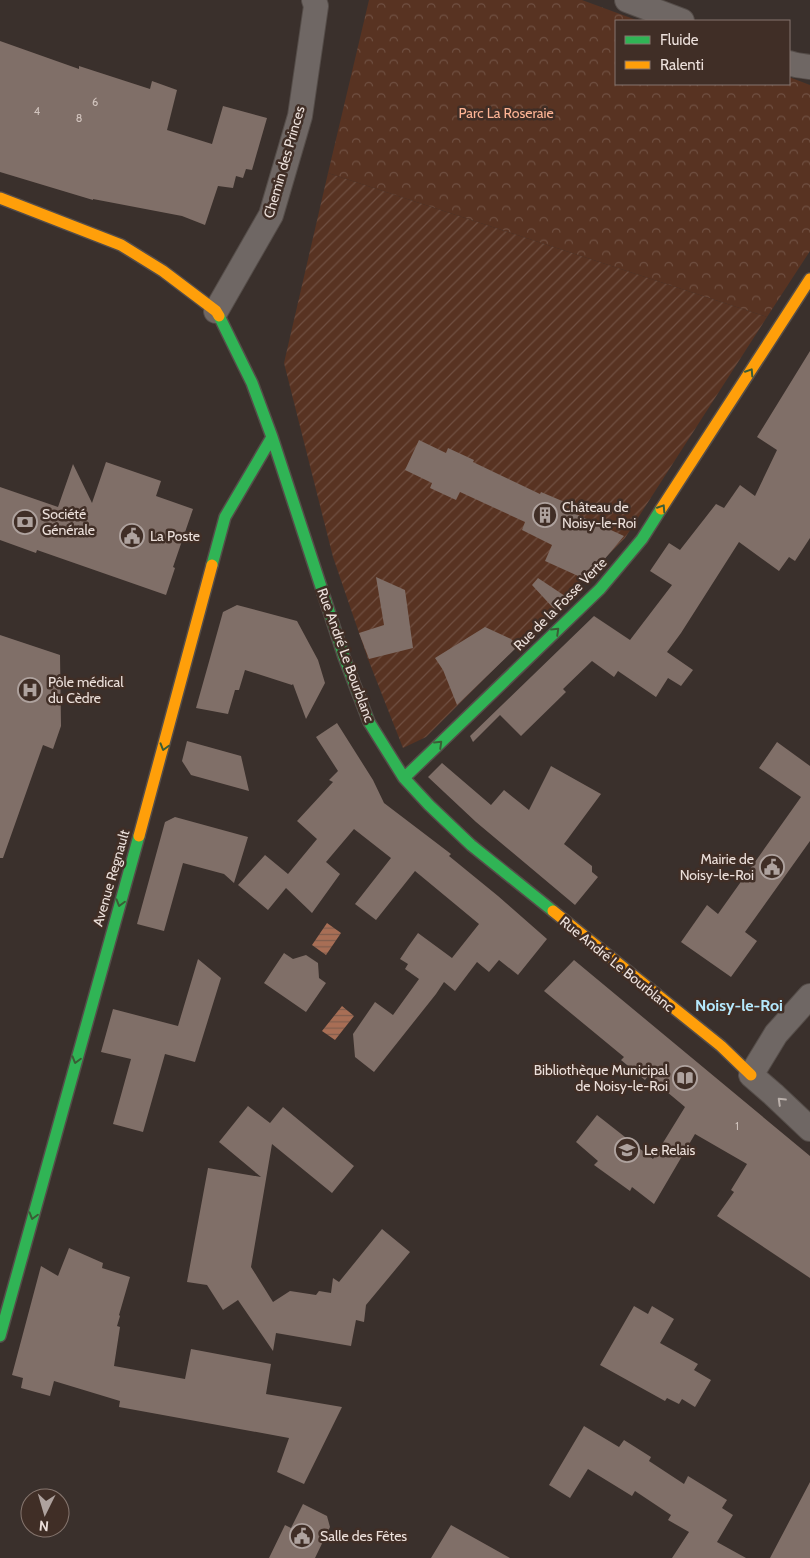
<svg xmlns="http://www.w3.org/2000/svg" width="810" height="1558" font-family="Cabin,sans-serif">
<style>
.park{fill:url(#park-crowns)}
.garden{fill:url(#garden-furrows)}
.water{fill:url(#water-rules)}
.building{fill:#806f68}
.lines{fill:none;stroke-linecap:round;stroke-linejoin:round}
.street-casing{stroke:#554d49;stroke-width:26}
.fast-casing{stroke:#554d49;stroke-width:14}
.slow-casing{stroke:#554d49;stroke-width:14}
.street{stroke:#6f6764;stroke-width:24}
.fast{stroke:#30b455;stroke-width:11}
.slow{stroke:#ff9f0a;stroke-width:11}
.oneway{stroke:#3a5d36}
.oneway2{stroke:#bab0ab}
.labels{text-anchor:middle;stroke-width:5;stroke-linejoin:round;paint-order:stroke}
.number-label{font-size:11px;fill:#d1c4be}
.park-label{font-size:14px;fill:#fdb495;stroke:#402e26}
.street-label{font-size:14px;fill:#ece0db;stroke:#402e26}
.poi-label{font-size:14px;fill:#ece0db;stroke:#402e26;text-anchor:start}
.quarter-label{font-size:16px;font-weight:bold;fill:#b4e8fc;stroke:#402e26}
</style>
<defs>
<pattern id="park-crowns" width="20" height="18" patternUnits="userSpaceOnUse" patternTransform="scale(1.25)"><rect width="20" height="18" fill="#583322"/><path d="M2 6a3 3 0 1 1 6 0M12 15a3 3 0 1 1 6 0" fill="none" stroke="#705042"/></pattern>
<pattern id="garden-furrows" width="10" height="10" patternUnits="userSpaceOnUse" patternTransform="scale(1.25)"><rect width="10" height="10" fill="#583322"/><path d="M-1 1l2-2M0 10L10 0M9 11l2-2" fill="none" stroke="#705042"/></pattern>
<pattern id="water-rules" width="6" height="5" patternUnits="userSpaceOnUse" patternTransform="scale(1.25)"><rect width="6" height="5" fill="#a86e55"/><path d="M0 2.5h6" fill="none" stroke="#815d4d"/></pattern>
</defs>
<rect width="100%" height="100%" fill="#3a302c"/>
<path class="park" d="M369,0H582L639,21H616V84H789V77L810,85V251L767,317L328,173Z"/>
<path class="garden" d="M328,173L767,317L625,538L426,737L403,748L368,659L333,557L284,363Z"/>
<path class="water" d="M327,923L341,933L326,955L312,945Z
M342,1006L354,1016L335,1040L322,1031Z"/>
<path class="building" d="M0,41L79,69V66L150,89L152,81L177,90L167,130L212,144L223,106L267,118L252,170L246,169L243,178L236,176L233,188L218,186L205,225L182,216L93,199V200L0,172Z
M810,351V538L795,561L789,557L779,571L739,542L681,633L667,652L693,670L681,686L668,678L656,697L618,671L614,677L592,661L563,689L566,692L521,736L500,715L473,742L470,736L594,616L630,640L672,585L650,571L669,543L680,550L716,504L724,508L740,485L755,496L777,450L757,437Z
M419,440L446,453L448,448L474,460L473,462L540,494L541,492L567,503L565,509L624,536L587,580L545,561L552,545L522,530L525,522L460,492L456,500L430,488L432,483L405,470Z
M106,462L161,481L156,496L193,509L173,567L175,568L166,595L37,550L36,553L0,540V487L58,507L73,464L92,503Z
M376,577L405,590L413,648L369,659L359,633L384,625Z
M538,578L568,598L555,610L532,585Z
M237,605L297,621L318,660L325,683L306,719L293,684L292,685L245,670L239,690H235L228,714L196,708L223,612Z
M485,627L511,639L518,646L457,705L443,670L435,658Z
M0,635L60,655L61,726L53,749L43,745L3,858H0Z
M337,723L373,780L384,803L451,854L449,856L498,896L547,939L518,975L499,960L489,972L477,962L455,991L444,982L436,994L374,1072L355,1057L353,1034L375,1002L393,1015L419,979L405,969L408,964L400,959L408,947L418,933L452,958L479,924L415,871L376,920L355,904L391,858L354,829L326,862L340,874L312,913L286,888L268,910L238,885L265,855L288,874L317,839L297,821L333,782L329,780L338,771L316,737Z
M187,741L241,756L249,791L191,775L182,761Z
M777,742L810,766V841L745,932L757,941L731,977L681,942L707,905L718,914L801,797L759,768Z
M442,763L491,805L504,790L529,810L551,766L601,794L564,844L592,866V872L598,877L575,905L476,822L428,777Z
M175,817L248,837L234,883L224,874L183,863L164,931L137,924L165,822Z
M284,953L293,959L306,955L318,963L319,978L326,983L306,1012L264,983Z
M198,959L221,978L195,1062L165,1054L143,1132L113,1124L131,1059L101,1052L113,1009L178,1026Z
M574,960L810,1156V1278L717,1216L734,1192L731,1190L747,1164L695,1134L654,1204L632,1187L630,1191L594,1165L598,1161L576,1142L597,1115L653,1159L685,1107L648,1076L645,1080L621,1060L624,1057L544,991Z
M248,1106L270,1123L283,1107L354,1166L332,1193L272,1144L251,1267L273,1302L290,1291L316,1295L319,1291L331,1293L333,1278L339,1282L382,1229L410,1252L366,1305L364,1322L356,1320L351,1346L276,1333L273,1351L238,1300L223,1310L207,1285L187,1282L208,1168L261,1177L219,1142Z
M69,1248L103,1263L102,1268L130,1277L119,1315L120,1316L117,1326L120,1327L114,1366L185,1379L191,1349L271,1364L266,1394L342,1407L304,1484L277,1472L289,1438L119,1407L120,1401L54,1381L50,1396L21,1388L23,1378L12,1375L41,1266L58,1276Z
M634,1306L648,1314L652,1306L674,1319L660,1343L698,1364L694,1370L711,1380L695,1407L682,1399L679,1404L667,1398L665,1401L600,1365Z
M584,1426L619,1447L624,1440L651,1457L649,1461L684,1484L688,1476L727,1500L722,1508L733,1515L717,1542L746,1558H672L689,1532L668,1520L671,1515L635,1491L632,1496L588,1469L570,1498L549,1485Z
M810,1482V1558H770Z
M303,1504L327,1516L330,1527L315,1558H269L285,1525L291,1528Z
M451,1525L510,1558H431Z"/>
<g class="lines">
<defs>
<path id="street" d="M627,0L682,21
M789,63L796,65L810,67
M216,311L271,215L300,116L316,6L314,0
M810,996L776,1034L751,1075L773,1094L810,1129"/>
<path id="fast" d="M219,316L252,383L272,437L344,657L369,722L404,778L429,805L471,845L553,911
M212,565L225,517L272,437
M404,778L600,589L642,539L661,509
M0,1336L139,836"/>
<path id="slow" d="M0,198L121,245L163,271L216,311L219,316
M661,509L810,279
M139,836L212,565
M553,911L721,1046L751,1075"/>
</defs>
<use href="#street" class="street-casing"/>
<use href="#fast" class="fast-casing"/>
<use href="#slow" class="slow-casing"/>
<use href="#street" class="street"/>
<use href="#fast" class="fast"/>
<use href="#slow" class="slow"/>
</g>
<defs><path id="oneway-chevron" d="M-2-3.5L2.5 0L-2 3.5" fill="none" stroke-width="1.6" stroke-linecap="round" stroke-linejoin="round" transform="scale(1.25)"/></defs>
<g class="oneway">
<use href="#oneway-chevron" transform="translate(750 372) rotate(-57)"/>
<use href="#oneway-chevron" transform="translate(662 508) rotate(-57)"/>
<use href="#oneway-chevron" transform="translate(556 631) rotate(-44)"/>
<use href="#oneway-chevron" transform="translate(439 744) rotate(-44)"/>
<use href="#oneway-chevron" transform="translate(164 747) rotate(106)"/>
<use href="#oneway-chevron" transform="translate(120 903) rotate(106)"/>
<use href="#oneway-chevron" transform="translate(76 1060) rotate(106)"/>
<use href="#oneway-chevron" transform="translate(33 1216) rotate(106)"/>
</g>
<use class="oneway2" href="#oneway-chevron" transform="translate(781 1101) rotate(-136)"/>
<defs>
<symbol id="building-ring" viewBox="-11 -11 22 22"><circle r="9.5" fill="#402e26" stroke="#aea29e" stroke-width="1.5"/><path d="M-4-6H4V6H1V3H-1V6H-4ZM-2.5-4.3h1.7v1.8h-1.7ZM.8-4.3h1.7v1.8H.8ZM-2.5-1h1.7V.8h-1.7ZM.8-1h1.7V.8H.8Z" fill="#aea29e"/></symbol>
<symbol id="bank-ring" viewBox="-11 -11 22 22"><circle r="9.5" fill="#402e26" stroke="#aea29e" stroke-width="1.5"/><path d="M-6-4H6V4H-6ZM0-2.3a2.3 2.3 0 1 0 0 4.6a2.3 2.3 0 1 0 0-4.6Z" fill="#aea29e"/></symbol>
<symbol id="civic-ring" viewBox="-11 -11 22 22"><circle r="9.5" fill="#402e26" stroke="#aea29e" stroke-width="1.5"/><path d="M-.6-6.5H3V-4.5H.6V-3L4-1V1h2V6H-6V1h2V-1L-.6-3ZM-1.2 2.5V6h2.4V2.5Z" fill="#aea29e"/></symbol>
<symbol id="hospital-ring" viewBox="-11 -11 22 22"><circle r="9.5" fill="#402e26" stroke="#aea29e" stroke-width="1.5"/><path d="M-5-5h3v3.5h4V-5h3V5h-3V1.5h-4V5h-3Z" fill="#aea29e"/></symbol>
<symbol id="library-ring" viewBox="-11 -11 22 22"><circle r="9.5" fill="#402e26" stroke="#aea29e" stroke-width="1.5"/><path d="M-6-4Q-3-5.5-.7-3.5V5Q-3 3-6 4ZM6-4Q3-5.5 .7-3.5V5Q3 3 6 4Z" fill="#aea29e"/></symbol>
<symbol id="school-ring" viewBox="-11 -11 22 22"><circle r="9.5" fill="#402e26" stroke="#aea29e" stroke-width="1.5"/><path d="M0-5L7-2L0 1L-7-2ZM-4 1L0 2.5L4 1V4Q0 6-4 4Z" fill="#aea29e"/></symbol>
</defs>
<g fill-rule="evenodd">
<use href="#building-ring" x="531" y="501" width="28" height="28"/>
<use href="#bank-ring" x="11" y="508" width="28" height="28"/>
<use href="#civic-ring" x="118" y="522" width="28" height="28"/>
<use href="#hospital-ring" x="16" y="676" width="28" height="28"/>
<use href="#civic-ring" x="758" y="853" width="28" height="28"/>
<use href="#library-ring" x="671" y="1064" width="28" height="28"/>
<use href="#school-ring" x="613" y="1136" width="28" height="28"/>
<use href="#civic-ring" x="288" y="1522" width="28" height="28"/>
</g>
<g class="labels">
<g class="number-label">
<text x="95" y="106">6</text>
<text x="37" y="115">4</text>
<text x="79" y="122">8</text>
<text x="737" y="1130">1</text>
</g>
<g class="park-label">
<text x="506" y="118">Parc La Roseraie</text>
</g>
<g class="street-label">
<text transform="translate(284 162) rotate(-74)" y="5">Chemin des Princes</text>
<text transform="translate(560 604) rotate(-45)" y="5">Rue de la Fosse Verte</text>
<text transform="translate(346 655) rotate(70)" y="5">Rue André Le Bourblanc</text>
<text transform="translate(111 878) rotate(-74)" y="5">Avenue Regnault</text>
<text transform="translate(617 964) rotate(39)" y="5">Rue André Le Bourblanc</text>
</g>
<g class="poi-label">
<text x="562" y="512">Château de<tspan x="562" dy="16">Noisy-le-Roi</tspan></text>
<text x="42" y="519">Société<tspan x="42" dy="16">Générale</tspan></text>
<text x="150" y="541">La Poste</text>
<text x="48" y="687">Pôle médical<tspan x="48" dy="16">du Cèdre</tspan></text>
<text x="754" y="864" text-anchor="end">Mairie de<tspan x="754" dy="16">Noisy-le-Roi</tspan></text>
<text x="668" y="1075" text-anchor="end">Bibliothèque Municipal<tspan x="668" dy="16">de Noisy-le-Roi</tspan></text>
<text x="644" y="1155">Le Relais</text>
<text x="320" y="1541">Salle des Fêtes</text>
</g>
<g class="quarter-label">
<text x="739" y="1011">Noisy-le-Roi</text>
</g>
</g>
<rect x="615" y="20" width="175" height="65" fill="#402e26" stroke="#85756e"/>
<rect x="625" y="36" width="25" height="8" fill="#30b455" stroke="#85756e"/>
<text x="660" y="45" font-size="15" fill="#ece0db">Fluide</text>
<rect x="625" y="61" width="25" height="8" fill="#ff9f0a" stroke="#85756e"/>
<text x="660" y="70" font-size="15" fill="#ece0db">Ralenti</text>
<g transform="translate(45 1513) rotate(185)"><circle r="24" fill="#402e26" stroke="#85756e"/>
<path d="M0-4L9 19L0 12L-9 19Z" fill="#aea29e"/>
<text y="-8" font-size="14" font-weight="bold" text-anchor="middle" fill="#ece0db">N</text>
</g>
</svg>
